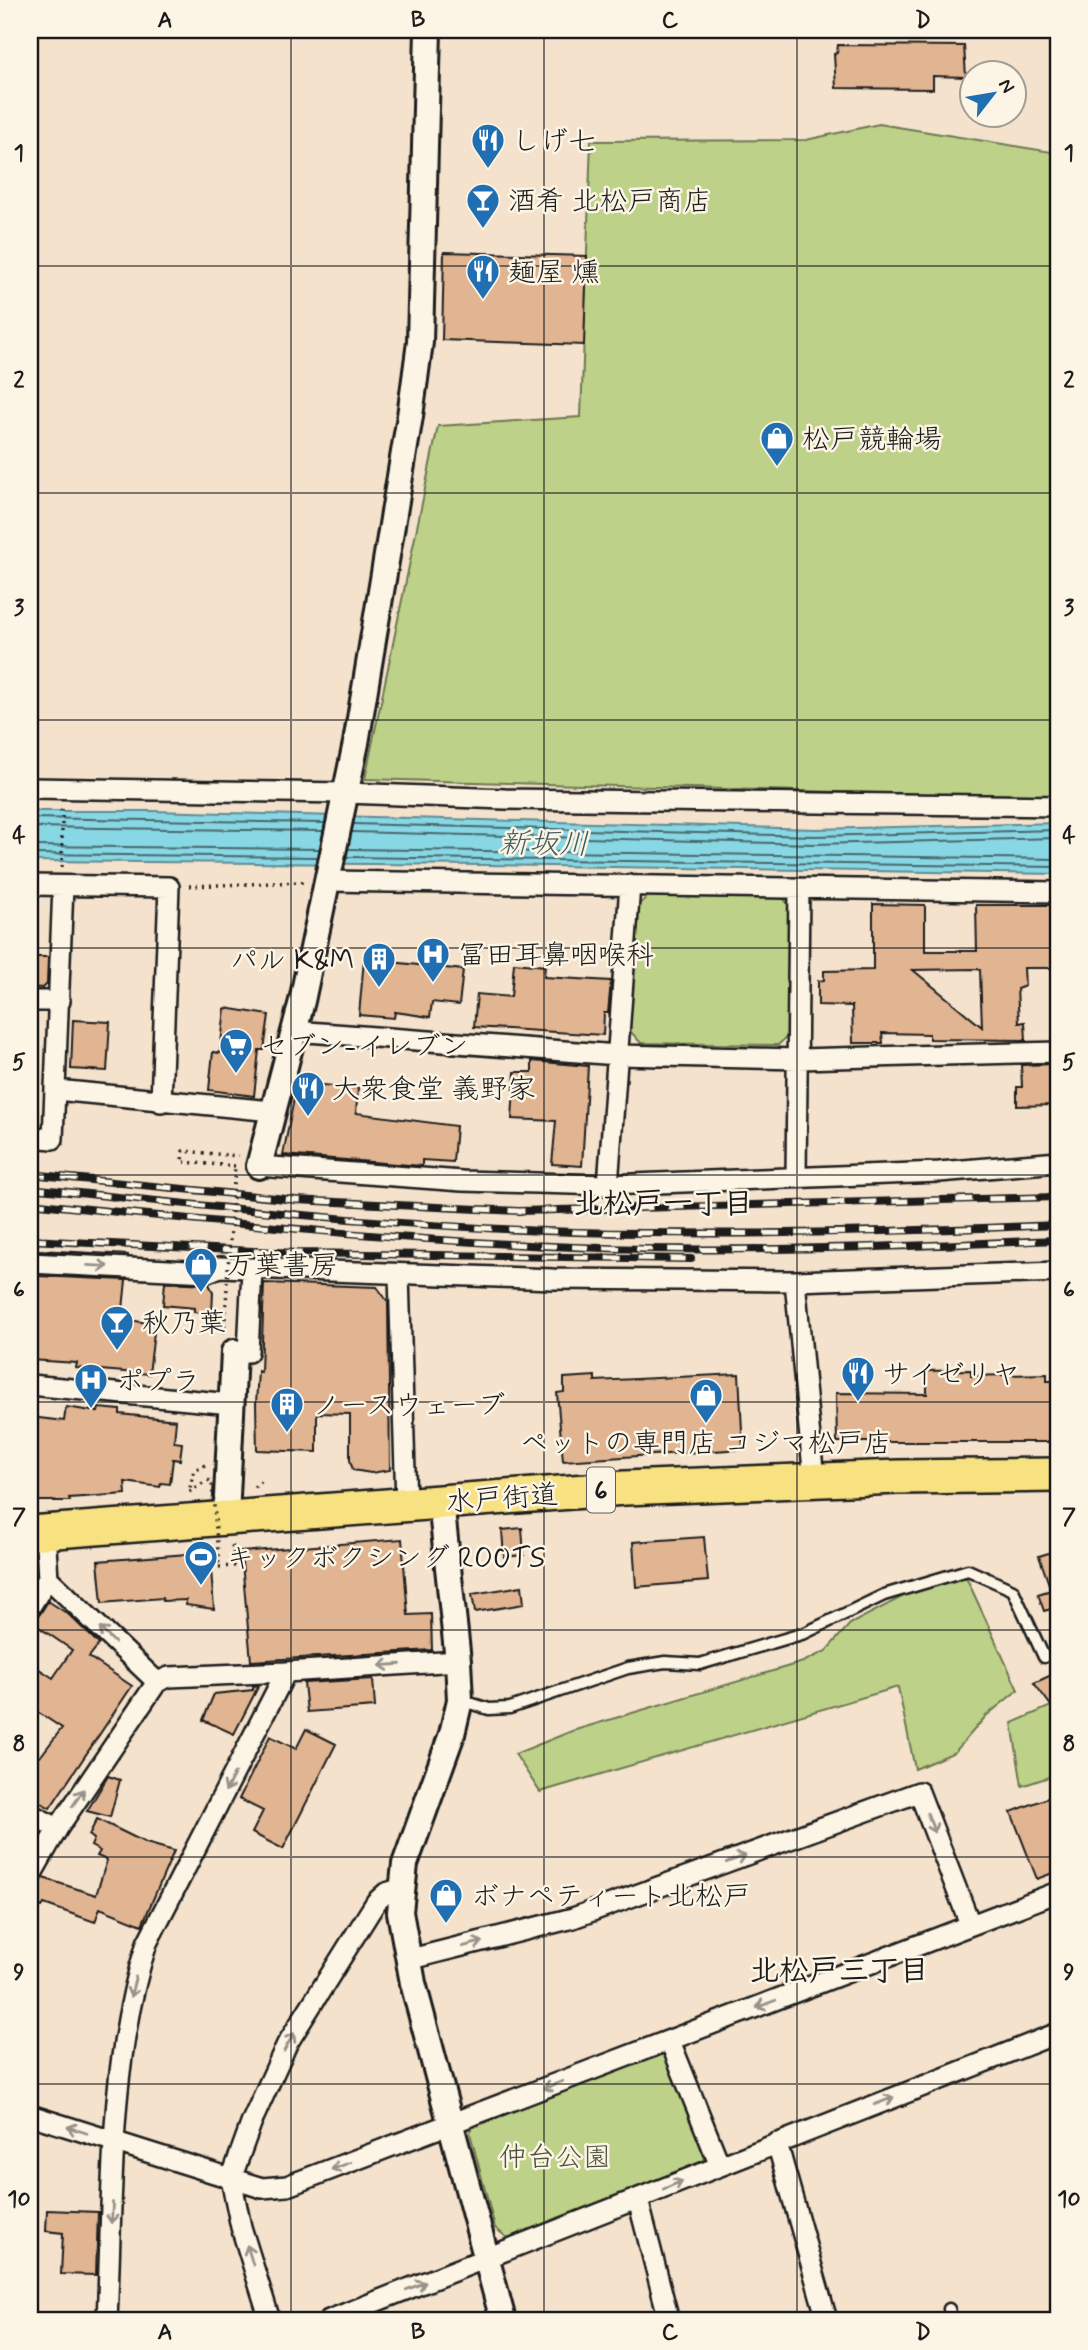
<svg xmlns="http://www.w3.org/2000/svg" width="1088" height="2350" font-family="Mynerve,'Klee One',sans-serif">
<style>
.green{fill:#bdd288;stroke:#6c7752;stroke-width:2}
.water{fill:#88d7e4;stroke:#5d8c94;stroke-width:2}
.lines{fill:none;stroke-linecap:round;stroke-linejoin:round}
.shore{stroke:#47676c;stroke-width:2}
.building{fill:#e2b592;stroke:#1c1c1c;stroke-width:2;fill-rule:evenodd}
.service-casing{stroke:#1c1c1c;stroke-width:15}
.minor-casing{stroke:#1c1c1c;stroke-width:24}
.tertiary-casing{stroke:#1c1c1c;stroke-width:30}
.trunk-casing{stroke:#1c1c1c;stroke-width:38}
.path{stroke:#1c1c1c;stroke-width:3.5;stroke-dasharray:2 5;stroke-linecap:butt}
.service{stroke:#fcf5e5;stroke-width:10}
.minor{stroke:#fcf5e5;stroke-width:19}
.tertiary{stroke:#fcf5e5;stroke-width:24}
.trunk{stroke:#f8e181;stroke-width:33}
.rail-casing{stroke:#1c1c1c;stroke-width:8}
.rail{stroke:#fcf5e5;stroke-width:5;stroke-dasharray:16;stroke-linecap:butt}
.path-bridge{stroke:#1c1c1c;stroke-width:3.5;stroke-dasharray:2 5;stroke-linecap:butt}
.oneway{stroke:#97938b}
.grid{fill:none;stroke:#1c1c1c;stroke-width:2;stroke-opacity:0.55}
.labels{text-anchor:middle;stroke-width:5;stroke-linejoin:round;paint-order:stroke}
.shield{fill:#fcf5e5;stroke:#5f5d58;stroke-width:2}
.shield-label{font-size:26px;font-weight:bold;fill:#1c1c1c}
.poi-label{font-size:28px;fill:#1c1c1c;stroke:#fcf5e5;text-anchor:start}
.street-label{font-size:28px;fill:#1c1c1c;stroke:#fcf5e5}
.park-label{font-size:28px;fill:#4c533c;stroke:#fcf5e5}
.water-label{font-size:30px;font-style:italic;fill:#425d62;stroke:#fcf5e5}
.neighbourhood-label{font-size:30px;font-weight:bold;fill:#1c1c1c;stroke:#fcf5e5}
.neatline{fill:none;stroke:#1c1c1c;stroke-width:2.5}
.grid-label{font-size:23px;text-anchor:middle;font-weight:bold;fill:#1c1c1c}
</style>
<rect width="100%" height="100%" fill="#f4e2cc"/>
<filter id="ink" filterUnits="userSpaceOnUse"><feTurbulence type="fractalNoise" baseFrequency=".0143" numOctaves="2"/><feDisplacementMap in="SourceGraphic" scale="14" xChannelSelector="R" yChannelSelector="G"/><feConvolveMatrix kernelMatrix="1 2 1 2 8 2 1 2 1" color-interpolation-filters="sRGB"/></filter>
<g filter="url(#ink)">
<path class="green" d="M879,124L1058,153V798L365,779L438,426L581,417L591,141L806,140Z
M654,891L778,893L792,908L789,1035L778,1045L641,1043L628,1029L638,905Z
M961,1566L1018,1690L986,1716L955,1752L915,1769L898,1687L540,1792L515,1754L572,1731L803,1662L826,1651L850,1624Z
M1051,1706L1058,1722V1774L1022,1786L1012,1723Z
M658,2050L668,2055L707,2149L704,2161L509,2239L495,2228L470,2133L473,2123Z"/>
<path class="water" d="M30,811H152L815,829L1058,823V874L487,865L30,861Z"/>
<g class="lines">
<path class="shore" d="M30,818L325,823
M353,824L815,836L1058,830
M30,827L323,831
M352,832L815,844L1058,838
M30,846L320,849
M348,849L1058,859
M30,854L318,857
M346,857L1058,867"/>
</g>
<path class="building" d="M838,45L964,46L966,77L933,76V89L836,88L834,54L837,53Z
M444,252L587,256L584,345L442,340Z
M873,904L925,905V951H977L976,905H1058V968H1024L1025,986L1017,989L1019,1023L1025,1022L1026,1040L929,1039V1034L882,1033L883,1043H853L852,1006L818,1005V981L824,980V971L873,970ZM977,969L980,970L982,1027L913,970Z
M30,957H48L47,984L43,988L30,987Z
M364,959L463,970L459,1005L432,1002L430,1017L395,1012L394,1018L359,1015Z
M514,963L545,966L544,977L611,981L608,1013H604L603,1035L474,1027L477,994L511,997Z
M225,1008L269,1015L264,1050H259L254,1096L209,1090L213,1052L220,1053Z
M73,1020L110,1022L107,1071L71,1069Z
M532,1061L588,1066L582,1166L552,1164L556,1121L512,1119L515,1072H532Z
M1058,1064V1083H1052V1105L1017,1106V1087H1022L1021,1065Z
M297,1083L358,1088L356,1113L456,1126L453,1162L422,1160V1166L283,1155Z
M39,1250L129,1255L39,1251Z
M37,1276L126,1280L122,1319L155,1324L149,1374L76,1368L77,1363L30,1360V1314H35Z
M165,1282L209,1284L213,1292L212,1314L194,1312V1308L163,1305Z
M264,1283L377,1287L388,1302L390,1470L371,1473L353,1470L350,1460V1414L317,1413V1452L257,1450L256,1404L258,1371L261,1372Z
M971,1370V1376L1047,1374V1381H1058V1442H837L836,1393L927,1394V1371Z
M739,1374L743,1449L563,1461L557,1393L564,1392V1378L595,1376V1381Z
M66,1407L98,1412L99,1408L120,1410V1414L176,1420L174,1442L182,1443L180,1460L173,1459L170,1484L161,1483L160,1487L125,1482L126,1494L69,1498L70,1501H33L30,1417L64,1421Z
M522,1528L524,1555L504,1557L502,1530Z
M704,1537L708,1581L636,1587L633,1542Z
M402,1539L408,1615L431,1614L432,1650L251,1661L241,1552Z
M1058,1550V1607L1044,1611L1038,1594L1051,1590L1039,1556Z
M200,1553L210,1556L214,1609L186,1605V1600L163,1601L162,1598L102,1603L98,1561Z
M522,1586L524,1604L475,1612L472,1594Z
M48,1601L68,1614L99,1644L89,1657L132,1686L50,1808L30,1797V1752L40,1757L62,1728L30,1707V1663L53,1678L72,1650L30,1621L40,1614Z
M1058,1672V1715L1034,1683Z
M373,1679L375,1707L307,1712L304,1683Z
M259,1685L234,1734L203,1720L214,1694L253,1690V1686Z
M306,1729L336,1744L283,1849L252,1833L263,1811L239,1799L270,1736L296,1749Z
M108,1776L120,1780L110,1817L87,1811Z
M1058,1794V1871L1037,1879L1011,1812Z
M97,1819L146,1843L174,1851L142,1925L100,1908L95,1922L44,1904L42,1907L30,1903V1889L37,1887L43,1878L96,1895L107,1860L97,1856L100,1851L91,1846L94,1839L89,1835Z
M47,2210L98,2212L96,2275L61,2274L63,2233L46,2231Z"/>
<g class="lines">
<defs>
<path id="service" d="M460,1700L489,1709L510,1708L628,1668L665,1662L700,1664L805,1633L884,1595L968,1570L1013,1590L1044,1657
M949,2309L952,2320"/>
<path id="minor" d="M30,788L346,793L505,799L1058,806
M327,881L1058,892
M30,885L169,887L161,1102
M30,1001H60
M294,1031L618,1055L799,1059L1058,1052
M56,1090L272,1111
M30,1137L53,1139L63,886
M259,1166L462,1181L608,1185L939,1172L1058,1162
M796,1176L799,888
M608,1185L630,885
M30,1263L208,1272L220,1267L553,1279L795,1281L1058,1272
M399,1275L406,1504
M795,1281L814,1480
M234,1352H248L252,1269
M30,1385L231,1404
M45,1532L48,1578
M30,1607L48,1578L157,1682
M30,1814L58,1828
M30,1877L58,1828L157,1682L169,1677L286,1672
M407,1960L573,1918L919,1792L970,1924
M670,2041L720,2166
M30,2115L262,2188L287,2186L1058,1892
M777,2143L827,2320
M638,2200L669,2320
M107,2320C113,2195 108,2064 147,1943L286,1672L458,1661
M270,2320L241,2227L231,2179L252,2121L287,2044L376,1902L386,1893L400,1889
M329,2320L1058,2033"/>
<path id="tertiary" d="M259,1166L302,1001L356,743L410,416L420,342L428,30
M441,1502L458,1661L460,1700L452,1734L405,1864L400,1912L413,1983L503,2320
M226,1517L234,1352"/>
<path id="trunk" d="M30,1533L625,1488L898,1477L1058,1475"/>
</defs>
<use href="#service" class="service-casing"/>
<use href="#minor" class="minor-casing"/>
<use href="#tertiary" class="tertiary-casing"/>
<use href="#trunk" class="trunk-casing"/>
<path class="path" d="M62,867V808
M189,886L303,882
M235,1166L182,1162L183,1151L238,1156
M224,1333L227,1288
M205,1465L194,1470L189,1492L206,1481
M254,1487L261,1482
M219,1567L235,1566L232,1544"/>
<use href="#service" class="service"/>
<use href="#minor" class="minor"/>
<use href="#tertiary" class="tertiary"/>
<use href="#trunk" class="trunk"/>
<defs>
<path id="rail" d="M30,1174L296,1200L519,1211L1058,1197
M30,1188C234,1209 440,1232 646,1233C783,1235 921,1231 1058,1225
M30,1203C234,1224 440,1245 646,1249C784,1251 921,1246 1058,1240
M30,1240L296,1253L691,1259"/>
</defs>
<use href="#rail" class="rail-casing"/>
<use href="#rail" class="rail"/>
<path class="path-bridge" d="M227,1283L235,1166
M208,1480L212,1482L219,1567"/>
</g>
<defs><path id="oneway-shaft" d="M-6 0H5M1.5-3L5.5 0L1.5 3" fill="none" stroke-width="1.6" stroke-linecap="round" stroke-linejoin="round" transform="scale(1.75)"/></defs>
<g class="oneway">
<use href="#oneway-shaft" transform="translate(98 1266) rotate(3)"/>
<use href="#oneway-shaft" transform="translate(107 1635) rotate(-136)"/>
<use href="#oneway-shaft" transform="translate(390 1665) rotate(176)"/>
<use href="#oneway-shaft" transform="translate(230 1782) rotate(117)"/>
<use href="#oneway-shaft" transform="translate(78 1798) rotate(-56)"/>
<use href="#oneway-shaft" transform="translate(931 1823) rotate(69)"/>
<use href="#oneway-shaft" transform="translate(736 1859) rotate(-20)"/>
<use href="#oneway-shaft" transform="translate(473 1944) rotate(-14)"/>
<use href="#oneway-shaft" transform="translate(133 1987) rotate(104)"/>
<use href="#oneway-shaft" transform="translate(766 2004) rotate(159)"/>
<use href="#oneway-shaft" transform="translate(289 2042) rotate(-61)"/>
<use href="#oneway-shaft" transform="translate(553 2085) rotate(159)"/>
<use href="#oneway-shaft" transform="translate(884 2101) rotate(-21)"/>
<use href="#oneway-shaft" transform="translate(77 2130) rotate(-162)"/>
<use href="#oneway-shaft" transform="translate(341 2166) rotate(159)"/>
<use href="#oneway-shaft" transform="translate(673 2185) rotate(-23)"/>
<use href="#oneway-shaft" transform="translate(112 2213) rotate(93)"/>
<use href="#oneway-shaft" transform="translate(250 2255) rotate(-107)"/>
<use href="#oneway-shaft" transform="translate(416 2286) rotate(-21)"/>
</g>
</g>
<path class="grid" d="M291,30V2320M544,30V2320M797,30V2320M30,266H1058M30,493H1058M30,720H1058M30,948H1058M30,1175H1058M30,1402H1058M30,1630H1058M30,1857H1058M30,2084H1058"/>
<defs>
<symbol id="restaurant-pin" viewBox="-11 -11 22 30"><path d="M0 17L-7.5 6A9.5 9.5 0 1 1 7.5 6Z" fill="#1f6fb2" stroke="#fcf5e5"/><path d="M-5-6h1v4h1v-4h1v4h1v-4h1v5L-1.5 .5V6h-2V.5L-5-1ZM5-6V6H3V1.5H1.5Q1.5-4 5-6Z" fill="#fff"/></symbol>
<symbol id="bar-pin" viewBox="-11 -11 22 30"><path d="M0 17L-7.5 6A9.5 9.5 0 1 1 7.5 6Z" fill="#1f6fb2" stroke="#fcf5e5"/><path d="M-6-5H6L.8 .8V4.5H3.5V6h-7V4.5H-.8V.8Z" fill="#fff"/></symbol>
<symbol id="shop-pin" viewBox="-11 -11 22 30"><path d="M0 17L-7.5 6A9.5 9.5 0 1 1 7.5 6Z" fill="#1f6fb2" stroke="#fcf5e5"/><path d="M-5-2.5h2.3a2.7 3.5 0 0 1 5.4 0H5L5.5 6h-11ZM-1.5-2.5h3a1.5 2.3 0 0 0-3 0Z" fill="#fff"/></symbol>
<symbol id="hospital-pin" viewBox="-11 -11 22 30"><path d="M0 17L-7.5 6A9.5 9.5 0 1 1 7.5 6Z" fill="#1f6fb2" stroke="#fcf5e5"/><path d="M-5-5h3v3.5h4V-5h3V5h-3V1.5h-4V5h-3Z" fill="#fff"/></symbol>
<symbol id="building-pin" viewBox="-11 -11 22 30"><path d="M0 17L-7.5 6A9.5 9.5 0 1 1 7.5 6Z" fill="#1f6fb2" stroke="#fcf5e5"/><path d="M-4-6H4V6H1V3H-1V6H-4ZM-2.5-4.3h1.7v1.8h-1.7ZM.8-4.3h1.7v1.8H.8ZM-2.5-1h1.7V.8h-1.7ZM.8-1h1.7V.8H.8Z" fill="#fff"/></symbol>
<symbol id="supermarket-pin" viewBox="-11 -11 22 30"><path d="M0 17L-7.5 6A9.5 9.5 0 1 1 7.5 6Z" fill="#1f6fb2" stroke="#fcf5e5"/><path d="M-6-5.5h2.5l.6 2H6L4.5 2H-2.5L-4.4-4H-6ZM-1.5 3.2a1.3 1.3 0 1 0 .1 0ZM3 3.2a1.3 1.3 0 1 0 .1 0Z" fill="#fff"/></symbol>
<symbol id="stadium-pin" viewBox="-11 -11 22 30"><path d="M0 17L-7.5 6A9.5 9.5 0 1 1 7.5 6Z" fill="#1f6fb2" stroke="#fcf5e5"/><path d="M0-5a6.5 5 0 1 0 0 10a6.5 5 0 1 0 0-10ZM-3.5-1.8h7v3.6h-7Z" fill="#fff"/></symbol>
</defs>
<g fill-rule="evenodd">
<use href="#restaurant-pin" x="469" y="121" width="38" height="52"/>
<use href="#bar-pin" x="464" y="181" width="38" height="52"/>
<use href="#restaurant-pin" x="464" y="252" width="38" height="52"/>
<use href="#shop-pin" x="758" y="419" width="38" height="52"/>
<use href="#hospital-pin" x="414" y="935" width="38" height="52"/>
<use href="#building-pin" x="360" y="940" width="38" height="52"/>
<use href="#supermarket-pin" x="217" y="1026" width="38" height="52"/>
<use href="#restaurant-pin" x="289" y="1069" width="38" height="52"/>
<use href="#shop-pin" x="182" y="1245" width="38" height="52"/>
<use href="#bar-pin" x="98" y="1303" width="38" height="52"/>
<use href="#restaurant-pin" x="839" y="1354" width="38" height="52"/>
<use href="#hospital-pin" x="72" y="1361" width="38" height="52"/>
<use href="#shop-pin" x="687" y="1376" width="38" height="52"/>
<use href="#building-pin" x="268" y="1385" width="38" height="52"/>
<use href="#stadium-pin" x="182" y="1538" width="38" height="52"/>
<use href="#shop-pin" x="427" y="1876" width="38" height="52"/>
</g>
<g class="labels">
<rect class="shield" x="587" y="1467.5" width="28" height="45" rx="5"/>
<g class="shield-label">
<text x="601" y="1499">6</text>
</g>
<g class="poi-label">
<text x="512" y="150">しげ七</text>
<text x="508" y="210">酒肴 北松戸商店</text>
<text x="508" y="281">麺屋 燻</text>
<text x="802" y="448">松戸競輪場</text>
<text x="458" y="964">冨田耳鼻咽喉科</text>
<text x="354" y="969" text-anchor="end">パル K&amp;M</text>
<text x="260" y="1055">セブン-イレブン</text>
<text x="332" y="1098">大衆食堂 義野家</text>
<text x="226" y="1274">万葉書房</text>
<text x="142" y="1332">秋乃葉</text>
<text x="882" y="1383">サイゼリヤ</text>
<text x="116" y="1390">ポプラ</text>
<text x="312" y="1414">ノースウェーブ</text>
<text x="706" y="1452" text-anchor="middle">ペットの専門店 コジマ松戸店</text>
<text x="226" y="1567">キックボクシング ROOTS</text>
<text x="471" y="1905">ボナペティート北松戸</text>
</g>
<g class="street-label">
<text transform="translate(502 1497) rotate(-4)" y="10">水戸街道</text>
</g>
<g class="park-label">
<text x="555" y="2166">仲台公園</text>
</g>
<g class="water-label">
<text transform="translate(544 843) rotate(1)" y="10">新坂川</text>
</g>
<g class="neighbourhood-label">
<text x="663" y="1213">北松戸一丁目</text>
<text x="839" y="1980">北松戸三丁目</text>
</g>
</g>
<rect width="1088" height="2350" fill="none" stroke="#fcf5e5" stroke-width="77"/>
<g transform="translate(993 94) rotate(59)"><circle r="33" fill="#fcf5e5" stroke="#a29e95" stroke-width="2"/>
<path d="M0-5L12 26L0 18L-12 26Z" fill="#1f6fb2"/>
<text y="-10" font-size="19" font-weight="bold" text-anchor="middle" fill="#1c1c1c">N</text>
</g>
<rect x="38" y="38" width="1012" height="2274" class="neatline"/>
<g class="grid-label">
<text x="165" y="27">A</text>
<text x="418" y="27">B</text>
<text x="670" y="27">C</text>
<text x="923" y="27">D</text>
<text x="19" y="160">1</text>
<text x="1069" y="160">1</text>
<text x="19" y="387">2</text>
<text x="1069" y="387">2</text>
<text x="19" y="615">3</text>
<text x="1069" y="615">3</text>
<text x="19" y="842">4</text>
<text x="1069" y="842">4</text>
<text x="19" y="1069">5</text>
<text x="1069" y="1069">5</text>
<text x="19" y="1297">6</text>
<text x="1069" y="1297">6</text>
<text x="19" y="1524">7</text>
<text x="1069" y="1524">7</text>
<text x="19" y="1751">8</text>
<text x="1069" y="1751">8</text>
<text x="19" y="1979">9</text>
<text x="1069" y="1979">9</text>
<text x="19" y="2206">10</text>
<text x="1069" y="2206">10</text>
<text x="165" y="2339">A</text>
<text x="418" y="2339">B</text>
<text x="670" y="2339">C</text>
<text x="923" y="2339">D</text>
</g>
</svg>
